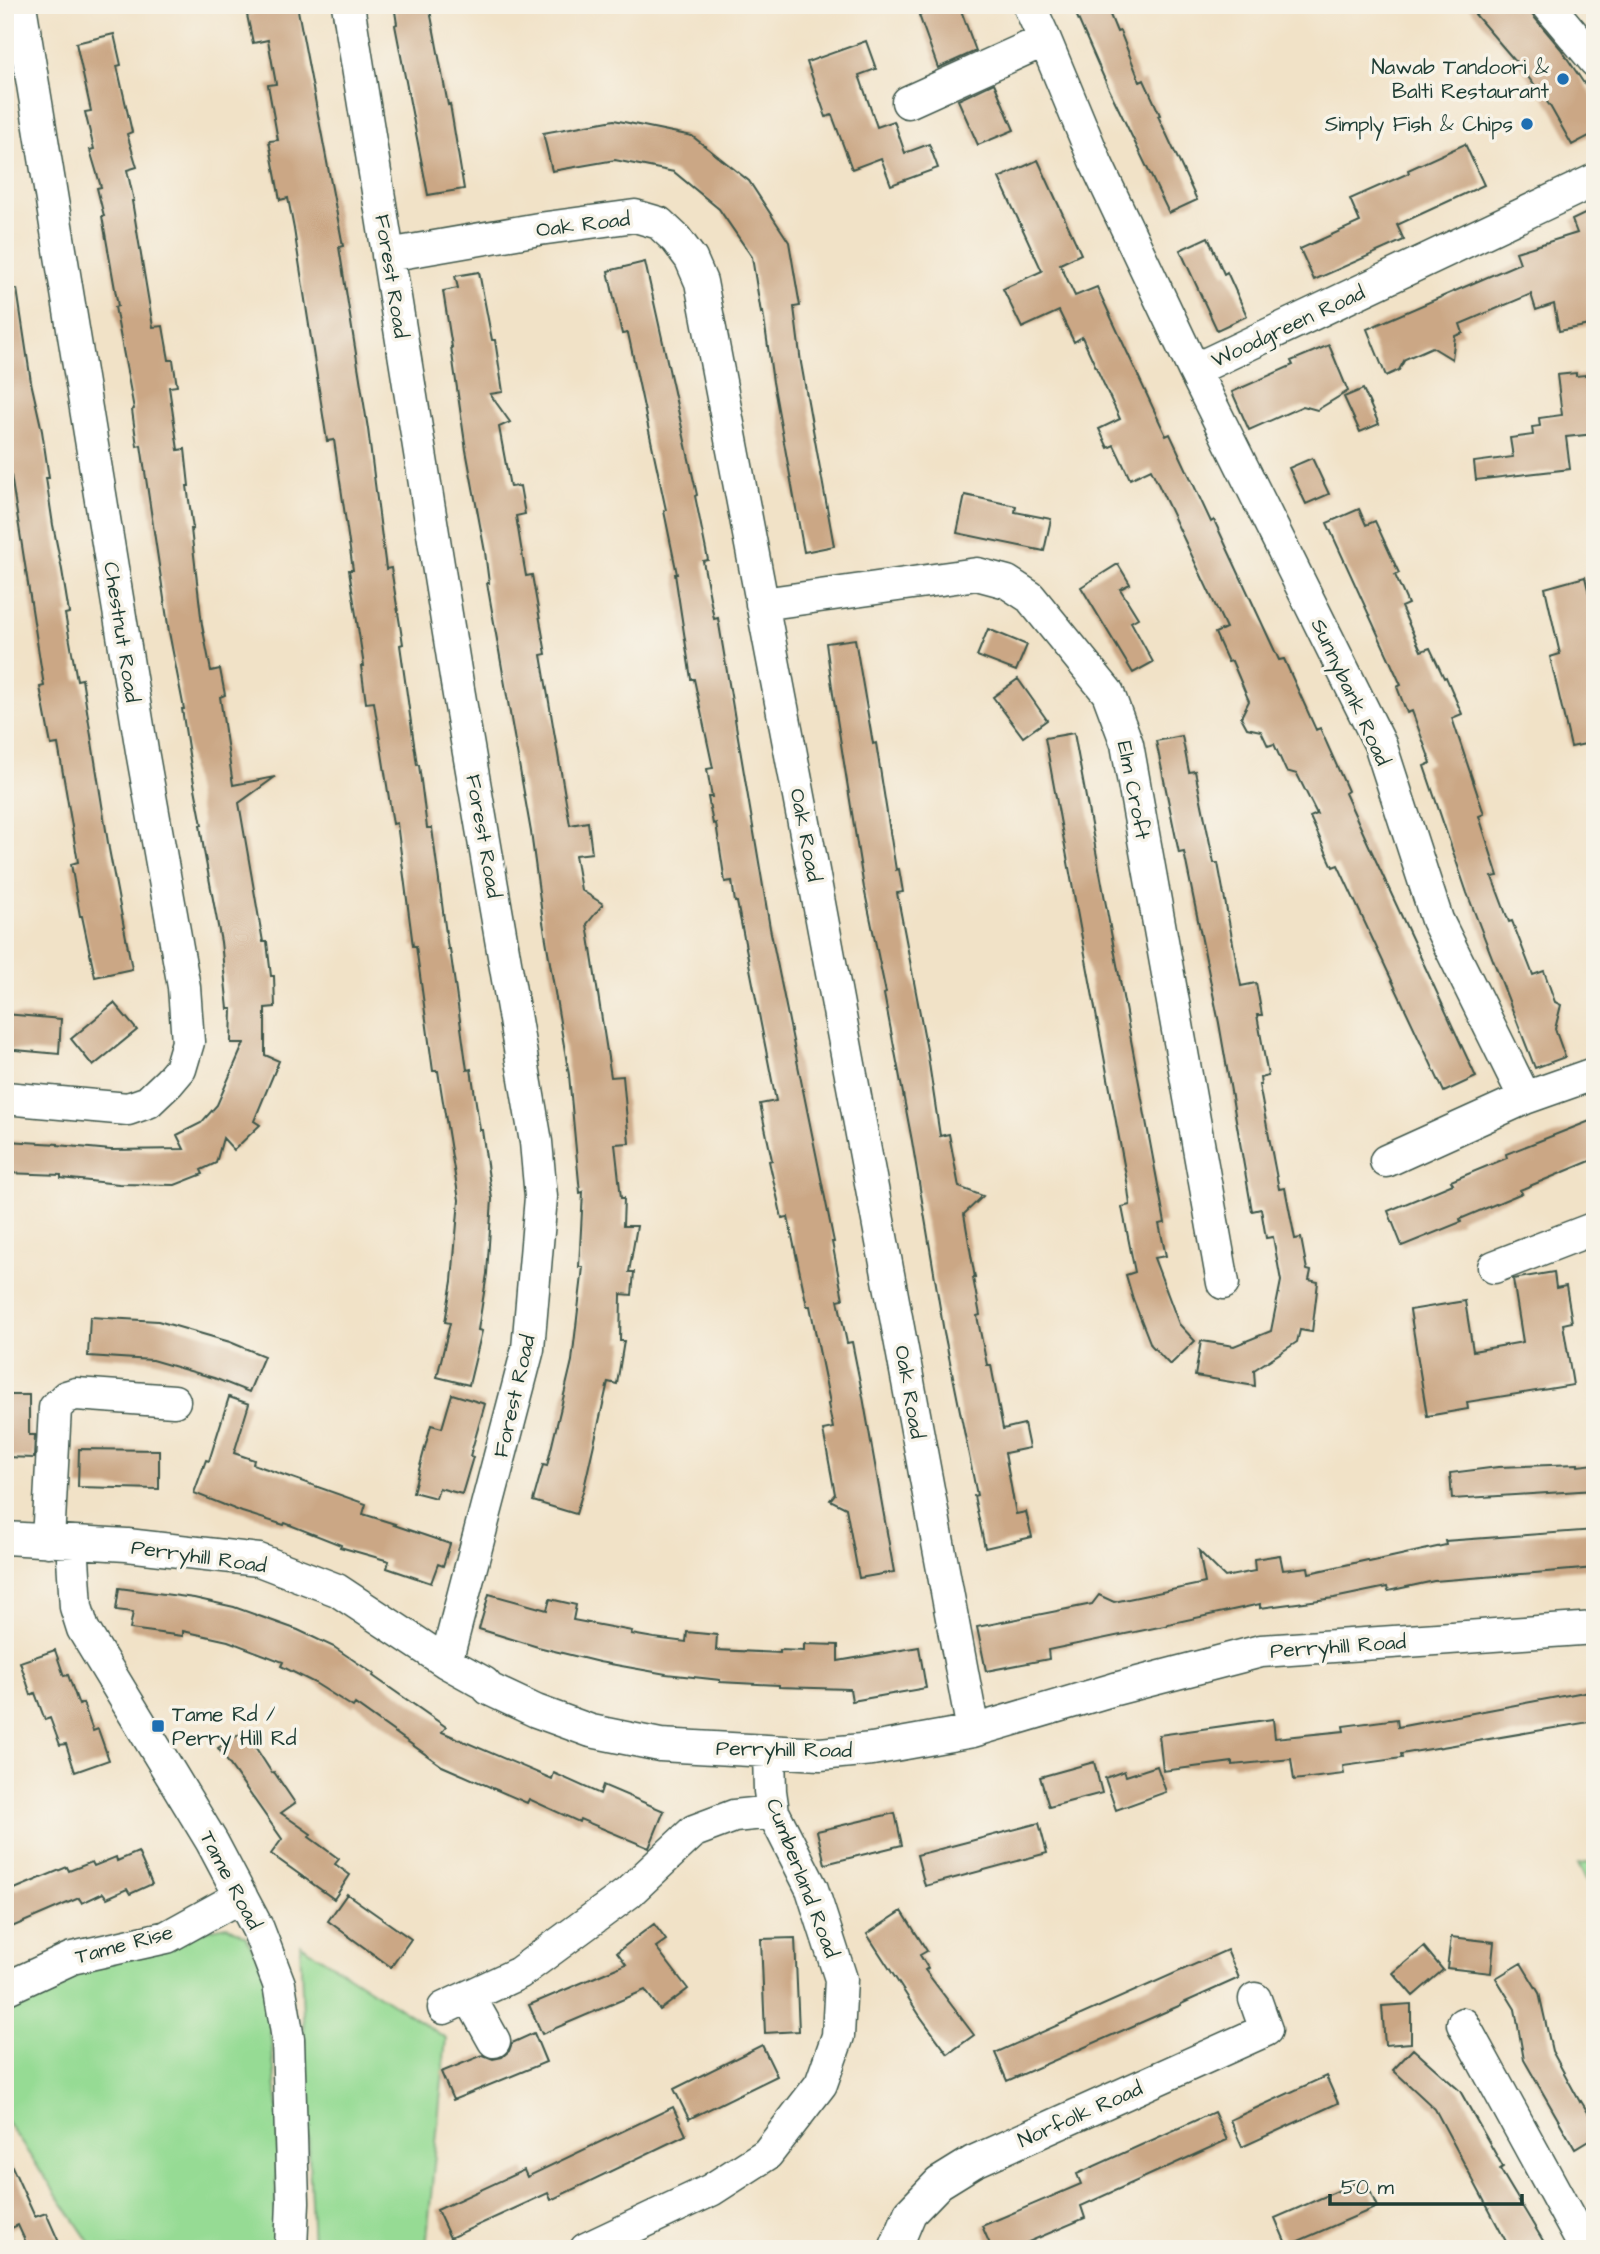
<svg xmlns="http://www.w3.org/2000/svg" width="1600" height="2254" font-family="'Architects Daughter',sans-serif">
<style>
.green{fill:#96db94;stroke:#5a8c64;stroke-width:2}
.building{fill:#cba785}
.lines{fill:none;stroke-linecap:round;stroke-linejoin:round}
.minor-casing{stroke:#3e564a;stroke-width:35}
.minor{stroke:#fff;stroke-width:32}
.poi-dot{fill:#1f6fb2;stroke:#f7f3e8;stroke-width:2.5}
.labels{text-anchor:middle;stroke-width:7;stroke-linejoin:round;paint-order:stroke}
.poi-label{font-size:21px;fill:#1f3d34;stroke:#f7f3e8;text-anchor:end}
.street-label{font-size:21px;fill:#1f3d34;stroke:#f7f3e8}
</style>
<rect width="100%" height="100%" fill="#f7f3e8"/>
<filter id="ink" filterUnits="userSpaceOnUse"><feTurbulence type="fractalNoise" baseFrequency=".0143" numOctaves="2"/><feDisplacementMap in="SourceGraphic" scale="14" xChannelSelector="R" yChannelSelector="G"/><feConvolveMatrix kernelMatrix="1 2 1 2 8 2 1 2 1" color-interpolation-filters="sRGB"/></filter>
<filter id="wash" filterUnits="userSpaceOnUse"><feTurbulence type="fractalNoise" baseFrequency=".00686" numOctaves="4" result="noise"/><feDisplacementMap in="SourceGraphic" scale="28" xChannelSelector="R" yChannelSelector="G"/><feGaussianBlur stdDeviation="1.57" result="paint"/><feColorMatrix in="noise" values="0 0 0 0 0 0 0 0 0 0 0 0 0 0 0 0 0 1.4 0 .05"/><feComposite in="paint" operator="in"/></filter>
<g filter="url(#wash)">
<rect width="100%" height="100%" fill="#f1e2c7"/>
<path class="green" d="M1595,1862V1898L1578,1864Z
M227,1926L246,1936L264,1970L279,2120L274,2249H94L5,2119V2001L15,1990L211,1929Z
M300,1944L446,2038L426,2249H313Z"/>
<g id="blocks">
<path class="building" d="M254,5H297L343,246L339,247L368,429L386,569L391,568L403,644L400,645L417,765H419L427,828H432L448,949H450L467,1070L471,1069L480,1130H482L492,1199L487,1274L478,1330L482,1331L469,1385L437,1377L450,1323L445,1322L452,1281L459,1200L438,1071H433L416,946H413L397,823L393,824L374,702L366,703L361,666H364L349,570H353L334,440L327,441L294,229L288,198L280,200L269,141L278,140L268,85L276,84L268,40L253,43L247,15L255,13Z
M394,5H429L448,105L450,104L464,189L428,195L395,25L397,24Z
M944,5H959L976,51L938,68L919,15Z
M1072,5H1106L1117,32L1120,31L1140,82L1144,80L1160,115L1158,116L1197,200L1169,213L1108,87Z
M1467,5H1524L1561,49L1595,100V133L1572,145L1550,106L1522,69Z
M114,34L121,65L117,66L132,132L127,134L137,167L127,170L134,201H132L153,327L163,326L169,360H173L177,386L169,387L178,450L185,449L189,486H187L193,529H191L202,625L211,671L220,669L225,695L220,697L233,785L275,777L239,803L263,942H267L271,976H274L275,1007L265,1008V1055L279,1061L254,1121L260,1125L234,1150L223,1138L216,1163L201,1170L203,1174L175,1185L119,1184L61,1178V1175L7,1173L8,1141L58,1144V1145L111,1150L184,1149L177,1135L201,1123L217,1105L244,1043H231L232,1009H228L221,942L204,851L200,825H202L191,767L182,709H184L169,632L141,445L137,446L132,410L134,409L115,307L118,306L102,216H104L97,188L101,187L90,150L94,149L85,112L91,111L76,43Z
M866,41L876,69L859,75L877,127L894,121L905,153L929,144L938,168L891,185L881,158L852,169L832,115L826,117L807,62Z
M994,83L1014,130L978,145L958,100Z
M614,120L692,136L749,181L789,242L800,306L794,307L801,363L834,546L804,552L773,382L763,312L761,313L752,257L719,209L674,172L615,160L552,171L543,133Z
M1465,144L1484,185L1397,225L1404,240L1314,280L1300,249L1360,222L1350,199L1409,173L1408,170Z
M1038,160L1081,254L1060,264L1075,296L1097,287L1166,436L1170,434L1211,522L1214,520L1279,660L1284,659L1316,730L1320,728L1348,791L1345,793L1371,850L1476,1077L1444,1092L1338,865L1333,867L1310,817L1317,814L1297,774L1286,771L1274,744L1268,746L1261,731L1247,728L1241,717L1249,701L1232,661L1228,662L1215,633L1226,628L1151,469L1130,479L1114,445L1108,448L1099,429L1120,419L1082,337L1074,342L1059,311L1022,328L1003,289L1042,271L999,178Z
M1595,209V324L1559,331L1554,304L1536,310L1531,294L1460,324L1463,333L1455,336L1452,359L1432,347L1405,359L1399,370L1386,376L1367,329L1520,263L1516,252L1577,233L1572,220Z
M1208,237L1224,274L1227,272L1247,316L1217,330L1180,250Z
M645,262L697,495L695,496L708,560L703,561L714,619L718,618L770,928L834,1242H832L843,1299L838,1300L847,1343L852,1342L863,1397L894,1572L859,1578L846,1508L830,1500L835,1494L823,1430L833,1428L828,1404L830,1403L810,1306H807L788,1217L782,1218L769,1161L772,1160L760,1104L776,1101L737,902H735L732,881L725,882L716,823L713,824L708,797H712L707,769L713,768L694,679H691L675,574H677L664,511L666,510L628,333L622,334L608,271Z
M479,272L492,340H495L503,392L490,394L510,422L499,427L510,487L520,486L525,514L516,516L521,547L526,576L532,575L546,654L541,655L570,825L588,822L592,853L575,855L581,890L603,904L587,924L611,1077L623,1076L629,1143L615,1144L621,1198H624L623,1226H637L629,1272H634L632,1295L621,1294L620,1341H624L617,1384L608,1382L584,1488L576,1514L533,1501L543,1465L547,1466L572,1361L583,1267H579L583,1192L580,1193L569,1075L543,922L531,832L487,583H489L485,552L466,450L451,347H452L443,291L458,288L455,276Z
M17,289L31,382L42,431L49,478H46L53,525L62,570L69,613L65,614L77,680L82,679L109,849L132,969L95,977L82,916H80L71,864L78,862L58,744L51,745L40,687L44,686L5,437V290Z
M1329,345L1348,391L1317,410L1303,406L1249,430L1232,392L1293,365L1291,361Z
M1576,373V376L1595,374V434L1566,437L1570,469L1476,480L1474,462L1513,457L1510,438L1533,435L1532,427L1540,426L1539,418L1562,415L1557,375Z
M1363,389L1379,424L1360,432L1344,397Z
M1312,458L1329,494L1306,504L1289,468Z
M965,495L1016,506L1015,512L1051,519L1044,551L957,533Z
M1359,509L1366,525L1375,521L1399,573L1395,575L1408,604L1401,607L1421,651L1430,648L1444,678L1446,677L1462,714L1452,718L1484,814L1479,816L1498,876L1492,877L1509,922L1512,921L1533,975L1544,971L1555,1002L1561,1005L1555,1029L1565,1057L1535,1068L1467,893L1424,766L1431,763L1412,711L1407,713L1397,687L1401,685L1327,523Z
M1118,564L1130,584L1120,589L1138,618L1131,622L1153,662L1133,673L1081,587Z
M1585,577L1595,619V742L1571,747L1550,657L1560,654L1545,588Z
M988,629L1027,645L1016,671L977,656Z
M855,639L873,744L876,743L896,870L899,869L903,892L897,893L927,1050L940,1136L949,1134L959,1187L983,1196L964,1214L975,1278H973L980,1315L977,1316L987,1365H991L1003,1429L1024,1424L1029,1448L1005,1453L1016,1514L1026,1512L1032,1537L985,1548L974,1496L977,1495L944,1332L912,1141L884,994L886,993L864,888L833,694L826,643Z
M1018,679L1047,720L1023,737L993,697Z
M1074,733L1165,1223L1159,1224L1166,1256L1154,1258L1179,1324L1195,1341L1170,1365L1151,1345L1133,1299L1126,1275L1135,1272L1122,1207L1130,1205L1127,1181L1045,738Z
M1182,736L1189,772L1195,771L1214,863H1218L1241,986L1256,983L1262,1015H1257L1268,1076L1260,1078L1261,1085H1259L1279,1189L1285,1188L1295,1239L1301,1238L1307,1270L1311,1271L1309,1280L1318,1282L1312,1332L1300,1330L1297,1342L1254,1370L1255,1386L1195,1376L1201,1341L1234,1346L1271,1331L1281,1281L1273,1237L1266,1238L1261,1209L1252,1211L1219,1023L1184,852L1179,853L1156,741Z
M114,1003L137,1030L93,1066L71,1039Z
M5,1014L61,1019L59,1054L5,1049Z
M1595,1119V1159L1520,1190L1522,1193L1460,1219L1461,1222L1402,1246L1388,1211L1453,1184L1451,1181L1507,1158L1506,1154Z
M1554,1272L1556,1288L1566,1286L1572,1322L1563,1324L1573,1385L1467,1402L1468,1409L1427,1416L1410,1310L1465,1301L1473,1351L1523,1342L1513,1279Z
M90,1317L158,1321L230,1342L264,1356L249,1392L214,1378L152,1360L88,1356Z
M452,1394L485,1404L470,1456L473,1457L462,1494L439,1488L436,1498L413,1492L431,1425L442,1428Z
M5,1395H29V1435H35L34,1458L5,1457Z
M229,1397L249,1404L234,1453L254,1460L253,1464L366,1504L363,1514L395,1524L394,1525L450,1544L443,1566L438,1564L431,1583L387,1568L389,1561L340,1547L341,1545L285,1523L284,1525L242,1512L194,1493L206,1460L209,1461Z
M79,1449L159,1450V1489L78,1487Z
M1578,1464V1466L1595,1464V1490L1452,1499L1450,1473L1498,1467Z
M1595,1530V1568L1434,1581L1388,1591L1387,1587L1334,1598L1260,1608V1604L1168,1624L1169,1625L1048,1650L1049,1659L986,1671L977,1627L1092,1604L1099,1595L1114,1602L1205,1583L1199,1551L1225,1577L1255,1571L1254,1559L1280,1555L1283,1570L1308,1567L1309,1573L1368,1560L1369,1562L1446,1545L1445,1541Z
M119,1588L194,1598L234,1607L298,1630L334,1647L374,1674L373,1676L446,1727L442,1732L552,1779L554,1773L600,1794L603,1785L664,1811L649,1848L580,1819L579,1822L529,1799L527,1803L442,1766L355,1704L353,1707L315,1683L281,1666L283,1662L228,1641L183,1631V1636L130,1629L133,1612L116,1610Z
M489,1594L547,1610L550,1599L576,1605L573,1620L632,1631L631,1634L654,1638L686,1642L687,1632L717,1635L716,1650L780,1653V1650L804,1651V1644L838,1645V1661L919,1647L926,1688L852,1701L850,1689L779,1687V1685L720,1682V1680L666,1674L599,1662L538,1647L479,1629Z
M55,1650L64,1676L68,1675L79,1705L83,1703L93,1731L98,1729L109,1760L75,1772L66,1744L60,1745L50,1718L45,1720L35,1693L31,1695L20,1662Z
M1595,1690V1721L1401,1754L1402,1758L1343,1766L1344,1774L1294,1780L1291,1759L1233,1765V1762L1163,1771L1159,1735L1273,1719L1275,1738L1344,1731L1343,1726L1397,1719L1398,1727Z
M245,1731L272,1773L274,1772L295,1803L281,1813L311,1834L309,1837L339,1859L335,1864L350,1875L334,1899L271,1854L282,1839L218,1748Z
M1094,1762L1102,1793L1049,1807L1040,1777Z
M1157,1766L1166,1792L1116,1810L1105,1778L1124,1771L1126,1776Z
M895,1813L902,1845L825,1864L817,1831Z
M1039,1823L1047,1853L925,1886L917,1855Z
M138,1852L152,1884L130,1894L127,1889L107,1898L103,1893L82,1903L79,1898L5,1930V1893L67,1867L69,1871L92,1862L94,1866L116,1857L117,1861Z
M347,1894L411,1939L391,1967L328,1921Z
M902,1911L927,1951L920,1955L928,1968L925,1970L974,2035L948,2054L920,2016L867,1934Z
M654,1924L666,1940L656,1947L688,1989L660,2010L645,1990L542,2034L529,2005L626,1964L617,1952Z
M1451,1937L1494,1942L1491,1973L1447,1968Z
M795,1938L799,2031L765,2033L761,1939Z
M1424,1947L1443,1970L1413,1996L1393,1973Z
M1227,1950L1239,1978L1181,2004V2005L1007,2081L995,2053Z
M1521,1963L1539,1993L1552,2051L1580,2102L1581,2101L1595,2124V2137L1575,2149L1524,2060L1515,2009L1496,1978Z
M1411,2004V2043L1385,2045L1382,2006Z
M534,2033L546,2062L453,2100L441,2072L483,2055L493,2059L502,2057L509,2051L512,2043Z
M762,2045L777,2076L689,2119L674,2089Z
M1413,2049L1460,2091L1503,2167L1500,2169L1548,2249H1510L1435,2109L1393,2070Z
M1326,2076L1338,2103L1242,2147L1230,2120Z
M673,2107L686,2135L551,2200L548,2193L450,2238L437,2210L524,2170L527,2177Z
M1214,2112L1227,2140L1081,2206L1085,2218L1012,2249H992L982,2226L1081,2184L1077,2174Z
M5,2151L35,2217L46,2213L62,2249H29L18,2225L5,2231Z
M1365,2179L1377,2207L1287,2246L1275,2218Z"/>
</g>
</g>
<g filter="url(#ink)">
<use href="#blocks" fill-opacity="0" stroke="#3e564a" stroke-width="2"/>
<g class="lines">
<defs>
<path id="minor" d="M348,5L458,689L536,1142L541,1197L528,1349L446,1662
M1029,5L1045,40L1096,163L1194,370L1380,744L1437,920L1525,1098
M1548,5L1595,61
M908,102L1045,40
M388,255L539,229L635,216L659,223L676,239L691,259L701,282L805,828L973,1731
M1194,370L1595,180
M762,604L977,574L1007,582L1030,597L1108,693L1127,744L1223,1283
M5,1098L128,1109L148,1102L169,1082L180,1069L188,1042L184,987L142,751L20,5
M1386,1161L1525,1098L1593,1074
M1494,1267L1595,1228
M5,1538L127,1545L259,1560L337,1590L446,1662L484,1683L489,1689L536,1711L591,1731L660,1745L820,1754L872,1749L973,1731L1115,1689L1261,1651L1595,1628
M48,1541L55,1408L66,1397L76,1394L174,1401
M72,1542L76,1607L83,1629L212,1842L258,1929L279,1984L288,2039L293,2202L291,2249
M5,1989L72,1958L167,1937L241,1896
M470,1998L494,2041
M444,2008L519,1973L628,1893L694,1831L734,1816L773,1812
M1463,2024L1586,2249
M586,2249L711,2190L767,2154L821,2084L838,2036L841,1979L812,1889L773,1812L770,1791L769,1752
M895,2249L910,2213L939,2183L973,2162L1266,2030L1255,1999"/>
</defs>
<use href="#minor" class="minor-casing"/>
<use href="#minor" class="minor"/>
</g>
</g>
<g class="poi-dot">
<circle cx="1563" cy="79" r="7"/>
<circle cx="1527" cy="124" r="7"/>
<rect x="151" y="1719" width="14" height="14" rx="3.5"/>
</g>
<g class="labels">
<g class="poi-label">
<text x="1549" y="74">Nawab Tandoori &amp;<tspan x="1549" dy="24">Balti Restaurant</tspan></text>
<text x="1513" y="131">Simply Fish &amp; Chips</text>
<text x="172" y="1721" text-anchor="start">Tame Rd /<tspan x="172" dy="24">Perry Hill Rd</tspan></text>
</g>
<g class="street-label">
<text transform="translate(583 224) rotate(-7)" y="7">Oak Road</text>
<text transform="translate(392 276) rotate(81)" y="7">Forest Road</text>
<text transform="translate(1288 326) rotate(-25)" y="7">Woodgreen Road</text>
<text transform="translate(122 632) rotate(81)" y="7">Chestnut Road</text>
<text transform="translate(1351 692) rotate(65)" y="7">Sunnybank Road</text>
<text transform="translate(1134 790) rotate(79)" y="7">Elm Croft</text>
<text transform="translate(806 835) rotate(79)" y="7">Oak Road</text>
<text transform="translate(484 836) rotate(80)" y="7">Forest Road</text>
<text transform="translate(910 1392) rotate(80)" y="7">Oak Road</text>
<text transform="translate(514 1396) rotate(-77)" y="7">Forest Road</text>
<text transform="translate(199 1556) rotate(8)" y="7">Perryhill Road</text>
<text transform="translate(1338 1646) rotate(-4)" y="7">Perryhill Road</text>
<text transform="translate(784 1749) rotate(1)" y="7">Perryhill Road</text>
<text transform="translate(803 1878) rotate(69)" y="7">Cumberland Road</text>
<text transform="translate(231 1880) rotate(62)" y="7">Tame Road</text>
<text transform="translate(124 1944) rotate(-15)" y="7">Tame Rise</text>
<text transform="translate(1080 2114) rotate(-24)" y="7">Norfolk Road</text>
</g>
</g>
<rect width="1600" height="2254" fill="none" stroke="#f7f3e8" stroke-width="28"/>
<path d="M1330 2194v10h192v-10" fill="none" stroke="#1f3d34" stroke-width="3.5"/>
<text x="1341" y="2194" font-size="21" fill="#1f3d34" stroke="#f7f3e8" stroke-width="5" paint-order="stroke">50 m</text>
</svg>
